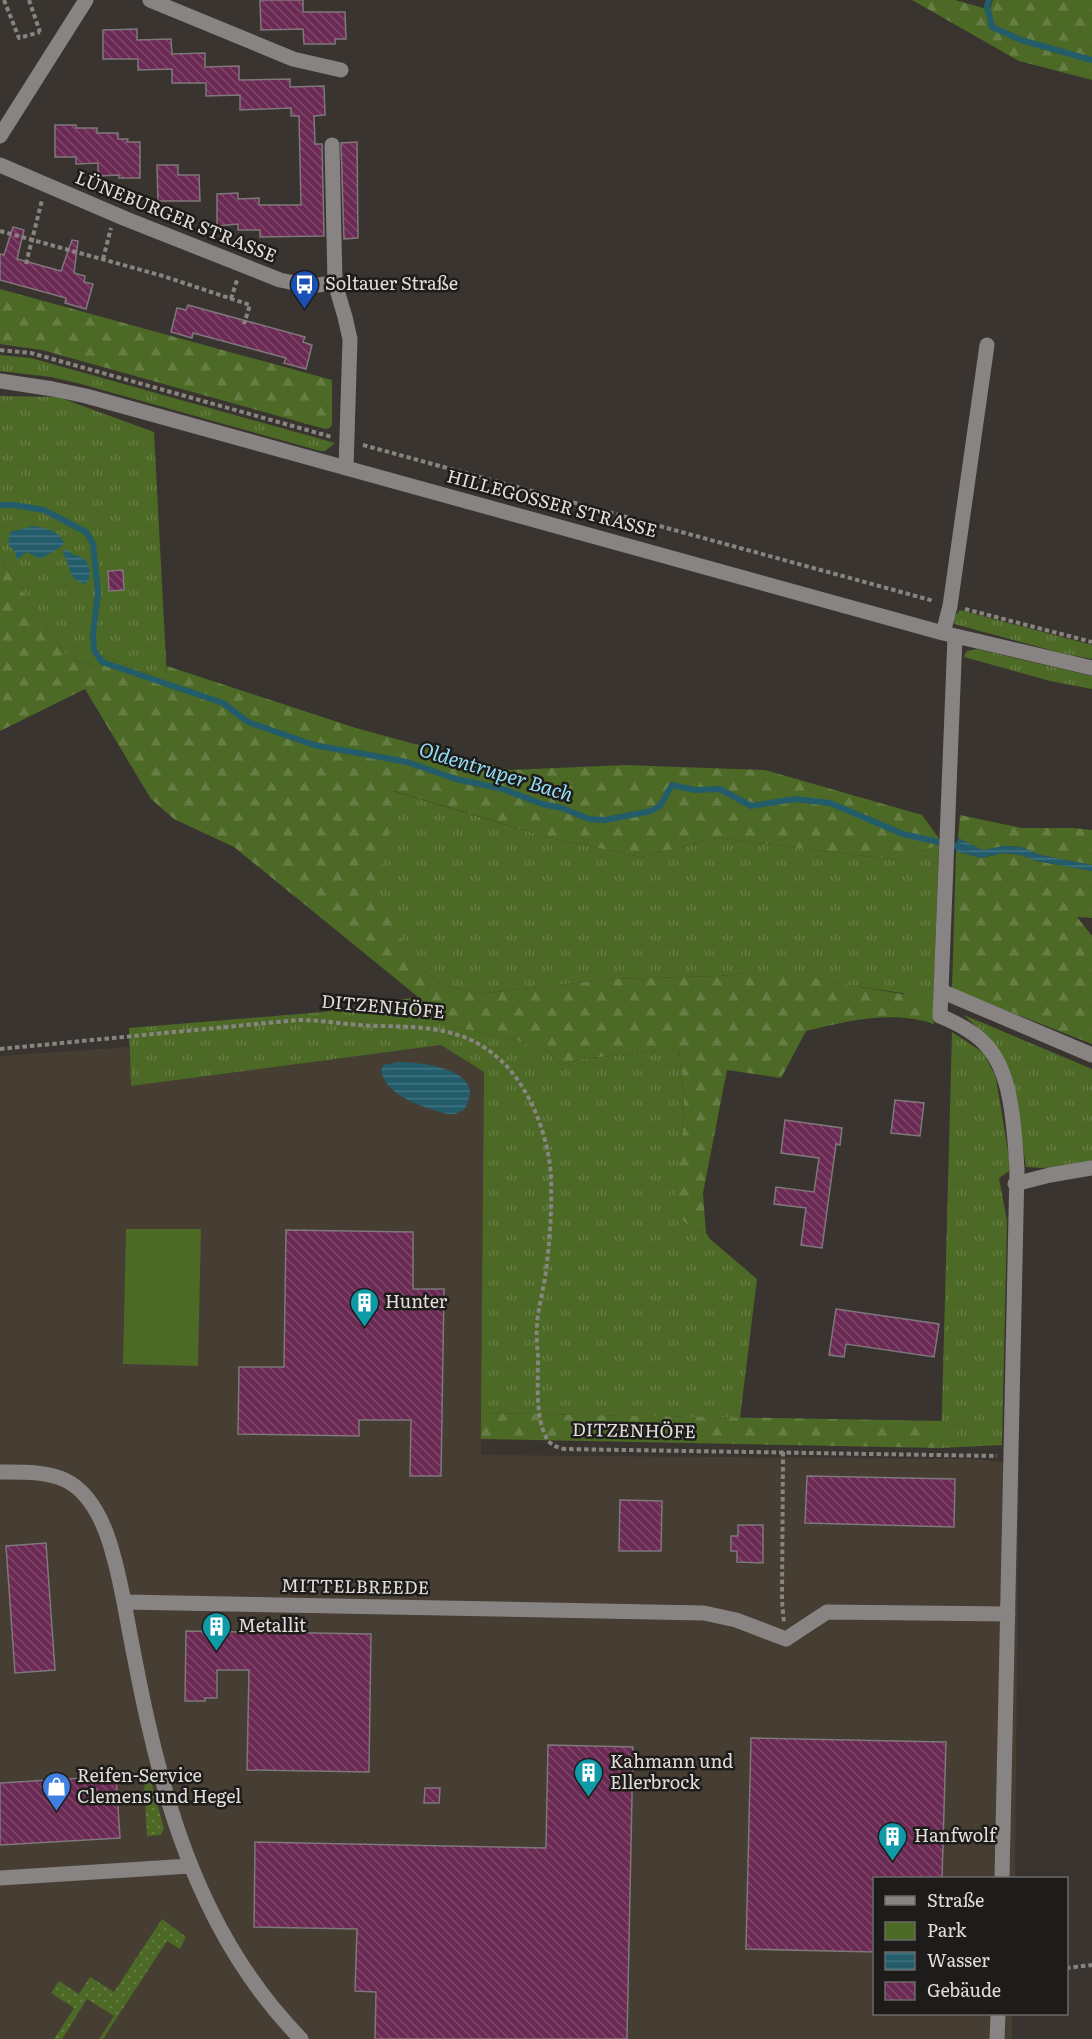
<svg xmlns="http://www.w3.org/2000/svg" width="1092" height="2039" font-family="Literata,serif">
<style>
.built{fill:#463d33}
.grass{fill:url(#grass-tufts)}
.forest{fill:url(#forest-firs)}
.park{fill:#4c6925}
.garden{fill:url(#garden-dots)}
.water{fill:url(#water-rules)}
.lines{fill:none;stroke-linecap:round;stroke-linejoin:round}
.stream{stroke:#235c6b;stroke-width:6}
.building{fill:url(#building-back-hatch);stroke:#7f777b;stroke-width:1.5}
.path{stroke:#888480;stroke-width:4;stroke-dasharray:4.5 3;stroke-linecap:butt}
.minor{stroke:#888484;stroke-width:15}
.labels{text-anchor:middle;stroke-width:5;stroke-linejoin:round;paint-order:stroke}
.street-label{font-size:18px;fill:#e1dedb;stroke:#1e1c1a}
.poi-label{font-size:18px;fill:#e1dedb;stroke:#1e1c1a;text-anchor:start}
.water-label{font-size:20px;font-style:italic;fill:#92def5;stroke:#1e1c1a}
</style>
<defs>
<pattern id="grass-tufts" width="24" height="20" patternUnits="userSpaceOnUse" patternTransform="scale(1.5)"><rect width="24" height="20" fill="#4c6925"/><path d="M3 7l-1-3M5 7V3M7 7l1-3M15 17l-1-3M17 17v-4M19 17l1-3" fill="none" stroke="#667e44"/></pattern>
<pattern id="forest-firs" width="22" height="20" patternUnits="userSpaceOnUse" patternTransform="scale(1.5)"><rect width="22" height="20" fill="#4c6925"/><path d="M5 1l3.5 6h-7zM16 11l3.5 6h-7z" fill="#667e44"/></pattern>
<pattern id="garden-dots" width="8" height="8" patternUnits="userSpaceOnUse" patternTransform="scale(1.5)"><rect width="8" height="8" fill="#4c6925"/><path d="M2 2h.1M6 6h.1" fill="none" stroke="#667e44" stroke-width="1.8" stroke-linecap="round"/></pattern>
<pattern id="water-rules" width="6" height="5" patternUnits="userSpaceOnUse" patternTransform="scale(1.5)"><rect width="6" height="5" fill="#235c6b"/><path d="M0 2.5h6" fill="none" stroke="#437380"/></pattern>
<pattern id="building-back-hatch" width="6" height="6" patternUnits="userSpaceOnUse" patternTransform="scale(1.5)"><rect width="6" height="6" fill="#6b2a53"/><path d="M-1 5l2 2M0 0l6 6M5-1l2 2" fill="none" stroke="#80486b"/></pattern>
</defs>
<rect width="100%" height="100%" fill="#39342f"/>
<path class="built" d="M441,1045L484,1072L481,1455L970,1459L1019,1463L1015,1878H874V2014H1012V2039H0V1056L129,1047L131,1086Z"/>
<path class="grass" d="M0,355L31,358L335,443L325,451H320L81,384L51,377L0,371Z
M0,396L58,397L154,432L167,679L148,674L103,655L97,666L68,659L5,565L0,555Z
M960,610L1092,645V659L1061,653L954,624V617Z
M977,649L1092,676V689L1050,681L964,657L967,651Z
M393,791L554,839L641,857L717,838L897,860L939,845L933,1009L909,994L853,986L815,978L748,973L720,976L613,979L477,994L441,983L418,966L377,901Z
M418,997L455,1027L516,1040L544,1049L561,1065L581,1059L679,1049L684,1101L682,1138L694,1230L706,1233L710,1239L757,1279L740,1418L481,1413L484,1072L441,1045L131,1086L129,1028L323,1012Z
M964,1015L1092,1069V1161L1045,1168L1026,1167L1011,1074L998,1048Z
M952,1032L984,1053L996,1078L1011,1170L999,1178L1007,1221L1002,1445L941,1448Z"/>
<path class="forest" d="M912,0H955L987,9H990L993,0H1092V80L1019,61Z
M0,289L332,380V424L330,428L325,429L42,350L0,344Z
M0,555L5,565L68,659L97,666L103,655L148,674L166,678L167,666L356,728L510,770L625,765L765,770L922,815L938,837L939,845L897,860L717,838L641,857L554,839L394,791L378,901L418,966L441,983L477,994L613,979L720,976L748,973L789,974L815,978L853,986L903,994L915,991L933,1009L934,1024C890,1010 849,1021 806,1031L781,1078L727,1070L703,1193L706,1233L694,1230L674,1212L682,1138L684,1101L679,1049L581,1059L561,1065L544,1049L516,1040L455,1027L234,847L174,819L151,799L85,689L0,731Z
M960,815L1022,828H1073L1092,830V865L1040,855L1021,847L1003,846L984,851L958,838Z
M956,851L981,858L1003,853L1021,855L1037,861L1092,871V918L1077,917L1092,936V1044L952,989Z
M481,1413L943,1421L941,1448L481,1439Z"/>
<path class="park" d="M126,1229H201L198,1366L123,1364Z"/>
<path class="garden" d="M147,1778L151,1781L164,1829L161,1835L147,1836L144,1779Z
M162,1919L186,1937L180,1949L167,1941L103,2039H99L114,2016L87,1999L62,2039H54L74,2008L51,1993L59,1981L79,1994L90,1977L114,1992Z"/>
<path class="water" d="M33,526C44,528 61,531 64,543L61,547L40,559L27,552L17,560L15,552L8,544L10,532Z
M64,550H68C73,555 75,555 81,557C91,562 93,578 85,584C67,579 71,567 63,553Z
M958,838L983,850L1003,846L1021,847L1040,855L1092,865V871L1037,861L1021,855L1003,853L981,858L956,851Z
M399,1062C417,1062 467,1067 470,1091C470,1097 467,1104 465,1109L455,1114H447C424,1107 388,1098 381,1071L383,1065Z"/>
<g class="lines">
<path class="stream" d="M989,0L987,6L992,27L1021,40L1092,60
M0,505H14L44,510L86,532L93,544L98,593L93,634L94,650L102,662L223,703L248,722L314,745L407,762L456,779L503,789L542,804L562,808L589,819L605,820L651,811L660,806L672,785L695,790L720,789L751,806L795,799L830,803L903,834L965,848"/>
</g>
<path class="building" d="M260,0H303V12H345L346,39H335V44H304L303,29L261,30Z
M137,29V40L171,39L172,54L205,53V67L239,66V80L290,79V87L324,86L325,115L314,116L315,144H322L324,236L260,237V230H238V224L217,226V194L238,193V199L259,198V205H301L299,116H291V108L240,110V95L206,96V83H172V69L138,70V59H103V30Z
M55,125H76V128H97V133H118V139H128L127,142H140V178H119V175L98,176V163L76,164V157H55Z
M357,142L358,238L344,239L341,143Z
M157,165H178V175H199L200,201H158Z
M13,227L24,230L17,259L61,271L72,240L78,241L74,273L85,276L84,282L93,284L86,309L65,303L66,298L0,280V254L4,255Z
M188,305L305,337L303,342L312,345L306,369L284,363L286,358L193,333L192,338L171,332L177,308L186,310Z
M123,570L124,590L109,591L108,571Z
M895,1100L924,1103L920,1136L891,1133Z
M785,1120L842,1128L840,1145L836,1144L822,1248L801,1245L806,1208L774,1204L776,1187L814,1192L819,1158L781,1153Z
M286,1230L413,1232V1289H444L441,1476H410L411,1420H359V1436L238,1434L239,1367H284Z
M836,1309L939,1324L934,1357L846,1344L844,1357L829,1355Z
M807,1476L955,1479L954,1527L805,1523Z
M620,1500L662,1501L661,1551H619Z
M738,1525H763V1563L737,1562V1551H731V1536H738Z
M46,1543L55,1670L15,1673L6,1546Z
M186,1631L371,1634L369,1772L247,1770L249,1670H217V1698H205V1701H185Z
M751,1738L946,1742L942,1878H874V1952L746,1949Z
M548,1745L633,1747L627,2039H375L376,1992L355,1991L357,1929L254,1927L255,1842L546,1848Z
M116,1776L120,1838L0,1845V1783Z
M425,1788H440L439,1803H424Z"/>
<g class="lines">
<path class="path" d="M4,0L19,38L40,32
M29,0L40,32
M0,231L163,276L250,305L244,324
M103,259L111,228
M26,264L42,200
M231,299L237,280
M0,350L31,353L332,437
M363,445L934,601
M965,609L1092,642
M0,1049L298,1020C318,1020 337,1023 357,1025C401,1028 449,1022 488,1050C526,1076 548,1131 551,1176C552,1208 550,1240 546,1271C544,1289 538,1307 537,1325C536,1335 537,1346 538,1357C538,1380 535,1416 546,1437C550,1445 556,1447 564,1449L997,1456
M783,1452L782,1601L784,1623
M1066,1968L1092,1965"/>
<path class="minor" d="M150,0L293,59L341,70
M0,136L86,0
M332,145L335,283L345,317L350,339L346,468
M0,165L126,219L280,280L309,286L335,283
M0,381L53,389L86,396L943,633L1092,668
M943,633L950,606L987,345
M955,636L940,1016C957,1023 975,1032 987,1046C1013,1075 1014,1131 1017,1168L1002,1878
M941,991L1092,1055
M1015,1184L1050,1175L1092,1168
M0,1472C21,1472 45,1471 65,1480C105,1499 116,1563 124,1602L704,1613L736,1620L786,1639L827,1612L1008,1614
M124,1602C153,1760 184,1920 301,2039
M0,1878L190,1866
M997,2039L998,2014"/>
</g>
<defs>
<symbol id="bus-pin" viewBox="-11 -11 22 30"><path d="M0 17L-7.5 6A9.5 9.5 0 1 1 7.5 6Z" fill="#1a4fb4" stroke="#1e1c1a"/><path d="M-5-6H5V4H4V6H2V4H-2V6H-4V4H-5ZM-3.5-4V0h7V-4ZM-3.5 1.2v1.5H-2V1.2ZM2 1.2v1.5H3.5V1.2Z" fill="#fff"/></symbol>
<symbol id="building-pin" viewBox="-11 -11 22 30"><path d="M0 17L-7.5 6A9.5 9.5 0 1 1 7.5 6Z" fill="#0f9aa8" stroke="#1e1c1a"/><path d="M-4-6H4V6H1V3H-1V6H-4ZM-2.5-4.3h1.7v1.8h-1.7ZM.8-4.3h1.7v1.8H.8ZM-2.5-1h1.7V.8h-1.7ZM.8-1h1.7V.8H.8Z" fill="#fff"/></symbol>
<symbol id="shop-pin" viewBox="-11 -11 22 30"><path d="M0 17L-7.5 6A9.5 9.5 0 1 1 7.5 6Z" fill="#3f7fe0" stroke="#1e1c1a"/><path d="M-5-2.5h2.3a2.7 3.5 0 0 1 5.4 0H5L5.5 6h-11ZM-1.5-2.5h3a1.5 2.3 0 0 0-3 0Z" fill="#fff"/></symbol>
</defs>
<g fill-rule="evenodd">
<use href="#bus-pin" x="288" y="268" width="33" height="45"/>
<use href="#building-pin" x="348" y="1286" width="33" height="45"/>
<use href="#building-pin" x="200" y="1610" width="33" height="45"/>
<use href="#building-pin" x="572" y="1756" width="33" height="45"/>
<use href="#shop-pin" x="40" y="1770" width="33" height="45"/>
<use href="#building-pin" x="876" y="1820" width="33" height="45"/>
</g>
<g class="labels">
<g class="street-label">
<text transform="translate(176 217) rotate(22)" y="6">LÜNEBURGER STRASSE</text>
<text transform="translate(552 504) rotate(15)" y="6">HILLEGOSSER STRASSE</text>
<text transform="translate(383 1007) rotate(5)" y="6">DITZENHÖFE</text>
<text transform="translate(634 1431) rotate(1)" y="6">DITZENHÖFE</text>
<text transform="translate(355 1587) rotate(1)" y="6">MITTELBREEDE</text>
</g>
<g class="poi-label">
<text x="325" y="290">Soltauer Straße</text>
<text x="385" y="1308">Hunter</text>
<text x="238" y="1632">Metallit</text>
<text x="610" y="1768">Kahmann und<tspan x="610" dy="21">Ellerbrock</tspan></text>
<text x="77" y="1782">Reifen-Service<tspan x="77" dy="21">Clemens und Hegel</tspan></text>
<text x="914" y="1842">Hanfwolf</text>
</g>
<g class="water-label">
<text transform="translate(496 772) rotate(17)" y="7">Oldentruper Bach</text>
</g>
</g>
<rect x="873" y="1877" width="195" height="138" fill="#1e1c1a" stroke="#6c6a67" stroke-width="1.5"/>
<rect x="885" y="1896" width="30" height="9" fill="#888484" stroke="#6c6a67" stroke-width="1.5"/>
<text x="927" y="1907" font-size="18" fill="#e1dedb">Straße</text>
<rect x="885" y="1922" width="30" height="18" fill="#4c6925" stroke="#6c6a67" stroke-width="1.5"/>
<text x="927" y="1937" font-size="18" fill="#e1dedb">Park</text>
<rect x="885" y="1952" width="30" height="18" fill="url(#water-rules)" stroke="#6c6a67" stroke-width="1.5"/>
<text x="927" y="1967" font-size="18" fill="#e1dedb">Wasser</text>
<rect x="885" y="1982" width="30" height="18" fill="url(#building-back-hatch)" stroke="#6c6a67" stroke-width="1.5"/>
<text x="927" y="1997" font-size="18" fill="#e1dedb">Gebäude</text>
</svg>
